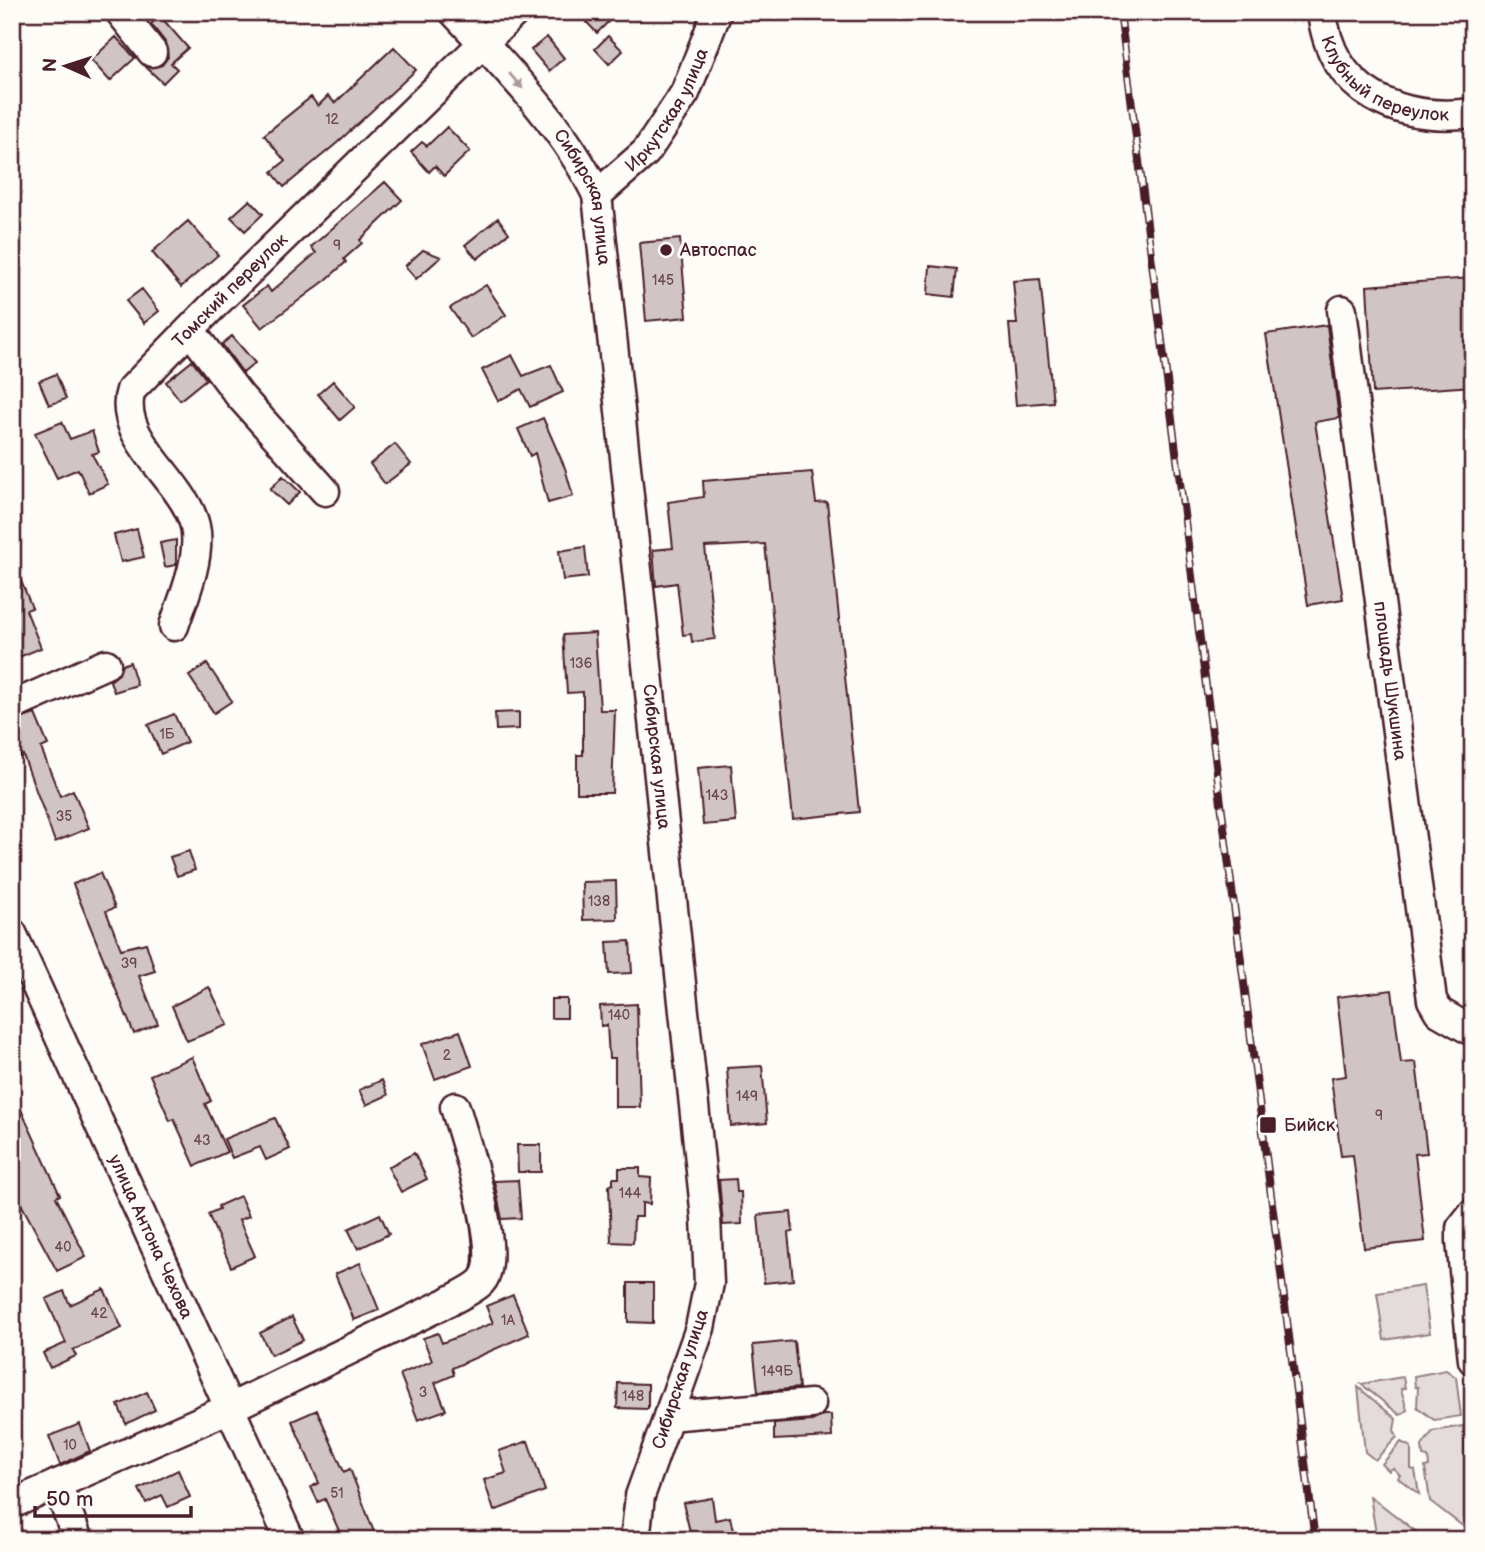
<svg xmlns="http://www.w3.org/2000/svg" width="1485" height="1552" font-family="'Balsamiq Sans',sans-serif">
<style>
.green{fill:#e3dcda;stroke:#967e82;stroke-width:2}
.building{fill:#d0c5c4;stroke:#4a1f2b;stroke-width:2}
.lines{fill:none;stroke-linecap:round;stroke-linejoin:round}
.minor-casing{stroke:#4a1f2b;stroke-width:33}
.minor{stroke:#fdfcf7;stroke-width:28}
.rail-casing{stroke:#4a1f2b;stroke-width:8}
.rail{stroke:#fdfcf7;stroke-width:5;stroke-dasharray:16;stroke-linecap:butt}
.oneway{fill:#ac999b}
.poi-dot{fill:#4a1f2b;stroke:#fdfcf7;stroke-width:2.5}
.labels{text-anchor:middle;stroke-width:6;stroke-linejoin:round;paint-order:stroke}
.number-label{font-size:14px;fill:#6c4851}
.street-label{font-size:18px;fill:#4a1f2b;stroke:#fdfcf7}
.poi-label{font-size:18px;fill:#4a1f2b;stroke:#fdfcf7;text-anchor:start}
</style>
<rect width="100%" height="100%" fill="#fdfcf7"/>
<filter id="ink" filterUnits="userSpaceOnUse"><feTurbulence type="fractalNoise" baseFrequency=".0143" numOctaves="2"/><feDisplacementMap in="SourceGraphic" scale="14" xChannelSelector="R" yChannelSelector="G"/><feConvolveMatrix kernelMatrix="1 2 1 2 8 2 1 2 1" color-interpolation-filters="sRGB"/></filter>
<g filter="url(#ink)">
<path class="green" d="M1423,1286L1430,1333L1384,1340L1377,1293Z
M1446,1370L1456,1377L1461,1416L1434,1420L1417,1407L1418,1387H1415L1414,1376Z
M1403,1377L1405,1388L1401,1389L1407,1410L1400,1415L1361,1384Z
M1358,1387L1396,1419L1394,1430L1397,1437L1375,1460L1365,1452Z
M1463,1426L1473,1534L1430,1501L1425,1467L1429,1466L1428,1457L1423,1456L1422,1446L1433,1431Z
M1401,1442L1411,1447V1469L1415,1470L1419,1494L1398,1478L1400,1475L1393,1468L1389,1471L1382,1464Z
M1370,1496L1423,1537L1424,1540H1377Z"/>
<path class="building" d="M577,12H618L597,33Z
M160,16L188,48L171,63L177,69L163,83L147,68L162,65L168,57L165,42L151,24Z
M608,36L623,51L609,64L595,49Z
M116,37L135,58L110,81L91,60Z
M547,37L564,58L549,71L531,50Z
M394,47L416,70L337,143L284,187L272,172L285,161L264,135L311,97L318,106L328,96L335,103Z
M447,127L470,151L444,176L435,166L429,172L411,152L422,142L427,146Z
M385,182L402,200L360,240L362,243L344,259L346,262L326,280L262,328L243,305L267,286L271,292L316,253L311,247Z
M250,200L263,214L245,231L231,217Z
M498,218L509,233L477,259L465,245Z
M188,221L218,255L181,287L152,252Z
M680,239L687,317L646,321L639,243Z
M423,250L441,257L416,279L405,266Z
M930,266L957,269L954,297L928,294Z
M1471,278L1473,386L1373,393L1367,286Z
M1040,279L1053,402L1016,405L1009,324H1017L1013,281Z
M486,285L506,315L471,338L450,308Z
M142,289L159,311L144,323L126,301Z
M1327,325L1339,418L1315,422L1343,599L1308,605L1266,334Z
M232,336L255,363L243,373L222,344Z
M512,355L523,376L551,365L563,392L530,407L521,389L498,401L482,370Z
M192,361L206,379L180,400L166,382Z
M56,374L66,399L49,405L39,381Z
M333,381L355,407L340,420L318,394Z
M543,418L565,468L573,496L548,503L535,453L530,456L518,429Z
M62,422L70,439L92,431L99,452L92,454L108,484L89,493L78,469L57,478L35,433Z
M395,444L411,464L385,484L370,464Z
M812,472L816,503L827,502L859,812L793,819L765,544L705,547L715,639L692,642L691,634L683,635L677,583L656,586L653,550L673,548L668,502L704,497L703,481Z
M283,476L300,492L287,505L270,489Z
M137,529L144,557L121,562L114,535Z
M176,540V565L165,567L160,543Z
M585,547L588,577L563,580L559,551Z
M13,561L32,608L26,610L41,648L12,660Z
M595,633L600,710H615L612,793H577V755H583V692L567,693L563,635Z
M130,662L137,685L114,692L110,681L119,674L122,665Z
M207,664L232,701L214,713L189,676Z
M519,712V729L496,730L495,713Z
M35,714L48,745L41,748L60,796L73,790L89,828L55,842L23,755L19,757L12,740V722Z
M174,714L187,742L161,754L148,725Z
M731,765L736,822L703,825L698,768Z
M189,851L195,870L177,876L170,857Z
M100,873L115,908L106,911L121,949L146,943L155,971L139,976L158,1024L134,1034L73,884Z
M616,881L617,919L583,920L582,882Z
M630,941L632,973L609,974L607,942Z
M209,987L228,1025L187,1041L172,1006Z
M1392,990L1401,1063L1416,1062L1427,1153L1415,1154L1425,1241L1364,1248L1353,1155L1341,1156L1331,1078L1346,1076L1337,997Z
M551,999H567V1018H551Z
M637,1004L640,1107H615V1058H609L607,1025L601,1026L600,1006Z
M460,1031L472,1066L435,1079L422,1044Z
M192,1057L211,1101L205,1104L227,1152L195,1166L174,1119L170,1121L150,1075Z
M762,1066L767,1123L731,1126L727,1068Z
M382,1080L388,1095L366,1105L359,1090Z
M12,1090L60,1195L56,1197L86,1257L57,1271L12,1187Z
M275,1118L290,1149L266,1160L260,1147L232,1158L224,1139Z
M517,1145H541V1172H518Z
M414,1153L427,1179L401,1192L388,1167Z
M619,1168H640V1177L651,1178L650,1204L642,1203V1217H634L633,1243L611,1242L609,1186L613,1184V1178H619Z
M736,1179L737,1192H741L742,1224L723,1225L719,1180Z
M518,1180L521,1218L502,1219L494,1181Z
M240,1196L249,1216L239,1220L255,1256L231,1267L208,1214L219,1209L218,1206Z
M791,1212L793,1232L788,1233L793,1280L764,1283L758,1215Z
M380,1214L389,1234L358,1249L348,1229Z
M360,1263L379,1310L354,1320L335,1274Z
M628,1283H653V1323L628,1322Z
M104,1289L122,1328L73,1350L76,1356L50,1368L43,1353L66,1343L46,1299L64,1291L70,1305Z
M513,1295L529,1334L452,1368L454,1375L435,1383L446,1410L418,1420L400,1374L432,1361L423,1338L438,1333L442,1343L493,1323L486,1306Z
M292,1317L303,1340L271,1355L260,1333Z
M794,1341L799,1388L758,1392L753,1345Z
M618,1383L648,1384V1409L617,1408Z
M147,1392L155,1410L126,1424L118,1405Z
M317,1410L344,1472L350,1469L377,1540H343L325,1499L318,1502L311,1487L319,1483L292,1421Z
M823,1415H831L832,1437L774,1440V1424L812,1421Z
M80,1424L90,1451L60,1465L49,1436Z
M528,1441L545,1491L494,1511L484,1480L506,1473L499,1451Z
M178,1470L190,1497L168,1507L162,1495L146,1503L139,1489Z
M712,1498L715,1520L730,1517L735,1540H692L683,1503Z"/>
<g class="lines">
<defs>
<g id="minor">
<path d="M120,12L152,52"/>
<path id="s1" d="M454,12C506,68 564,126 597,195L706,1218L709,1283L700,1328L640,1496L635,1540"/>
<path id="s2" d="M1322,12C1331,93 1399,122 1473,113"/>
<path id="s3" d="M597,195L646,152L685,93L717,12"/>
<path id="s4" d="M1342,310L1432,1000L1439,1012L1472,1031"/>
<path d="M190,330L239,395L325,491"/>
<path id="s5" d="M174,626C184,596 199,563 196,532C191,484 114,441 131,390L210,309L515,12"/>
<path d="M12,706L106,664"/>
<path id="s6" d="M12,933L290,1540"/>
<path d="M1473,1213L1461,1228V1241L1473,1360"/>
<path d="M668,1416L811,1404"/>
<path d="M57,1484L78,1540"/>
<path d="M12,1504L230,1408L448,1302C458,1296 473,1290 481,1282C505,1258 464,1138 455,1107"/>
</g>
</defs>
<use href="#minor" class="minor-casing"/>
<use href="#minor" class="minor"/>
<defs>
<path id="rail" d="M1120,12L1315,1540"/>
</defs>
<use href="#rail" class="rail-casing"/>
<use href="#rail" class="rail"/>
</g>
<defs><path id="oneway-solid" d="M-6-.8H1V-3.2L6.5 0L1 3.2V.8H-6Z" transform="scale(1.75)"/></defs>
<use class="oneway" href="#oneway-solid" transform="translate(516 81) rotate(49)"/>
</g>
<g class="poi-dot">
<circle cx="666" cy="250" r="7"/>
<rect x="1259" y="1116" width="18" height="18" rx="3.5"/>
</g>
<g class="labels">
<g class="number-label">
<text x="332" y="124">12</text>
<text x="337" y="250">9</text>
<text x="663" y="285">145</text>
<text x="581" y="668">136</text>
<text x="167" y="739">1Б</text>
<text x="717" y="800">143</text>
<text x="64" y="821">35</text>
<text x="599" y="906">138</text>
<text x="129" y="968">39</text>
<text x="619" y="1020">140</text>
<text x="447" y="1060">2</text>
<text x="747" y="1101">149</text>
<text x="1379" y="1120">9</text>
<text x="202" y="1145">43</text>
<text x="630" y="1198">144</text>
<text x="63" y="1252">40</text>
<text x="99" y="1318">42</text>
<text x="508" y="1325">1А</text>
<text x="777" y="1376">149Б</text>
<text x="423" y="1397">3</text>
<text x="633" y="1401">148</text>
<text x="70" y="1450">10</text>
<text x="337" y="1498">51</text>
</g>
<g class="street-label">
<text dy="6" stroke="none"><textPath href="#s2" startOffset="103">Клубный переулок</textPath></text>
<text dy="6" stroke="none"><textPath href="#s3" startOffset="112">Иркутская улица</textPath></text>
<text dy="6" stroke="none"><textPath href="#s1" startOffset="231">Сибирская улица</textPath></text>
<text dy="6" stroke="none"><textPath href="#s5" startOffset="399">Томский переулок</textPath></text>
<text dy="6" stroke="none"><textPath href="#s4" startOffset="374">площадь Шукшина</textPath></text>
<text dy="6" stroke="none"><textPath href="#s1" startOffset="798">Сибирская улица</textPath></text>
<text dy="6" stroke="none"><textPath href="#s6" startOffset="334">улица Антона Чехова</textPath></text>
<text transform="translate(680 1379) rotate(-72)" y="6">Сибирская улица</text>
</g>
<g class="poi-label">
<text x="680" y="256">Автоспас</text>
<text x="1284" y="1131">Бийск</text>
</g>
</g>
<rect width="1485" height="1552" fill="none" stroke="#fdfcf7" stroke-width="42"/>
<rect x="21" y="21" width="1443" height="1510" fill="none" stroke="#4a1f2b" stroke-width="2.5" filter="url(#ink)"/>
<g transform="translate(66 66) rotate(273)" stroke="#fdfcf7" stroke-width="5" paint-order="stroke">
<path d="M0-5L12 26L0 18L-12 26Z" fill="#4a1f2b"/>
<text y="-10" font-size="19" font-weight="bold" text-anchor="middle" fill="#4a1f2b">N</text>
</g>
<path d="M35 1506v10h156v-10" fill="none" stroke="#4a1f2b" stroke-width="3.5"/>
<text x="46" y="1506" font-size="21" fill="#4a1f2b" stroke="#fdfcf7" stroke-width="5" paint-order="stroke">50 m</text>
</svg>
